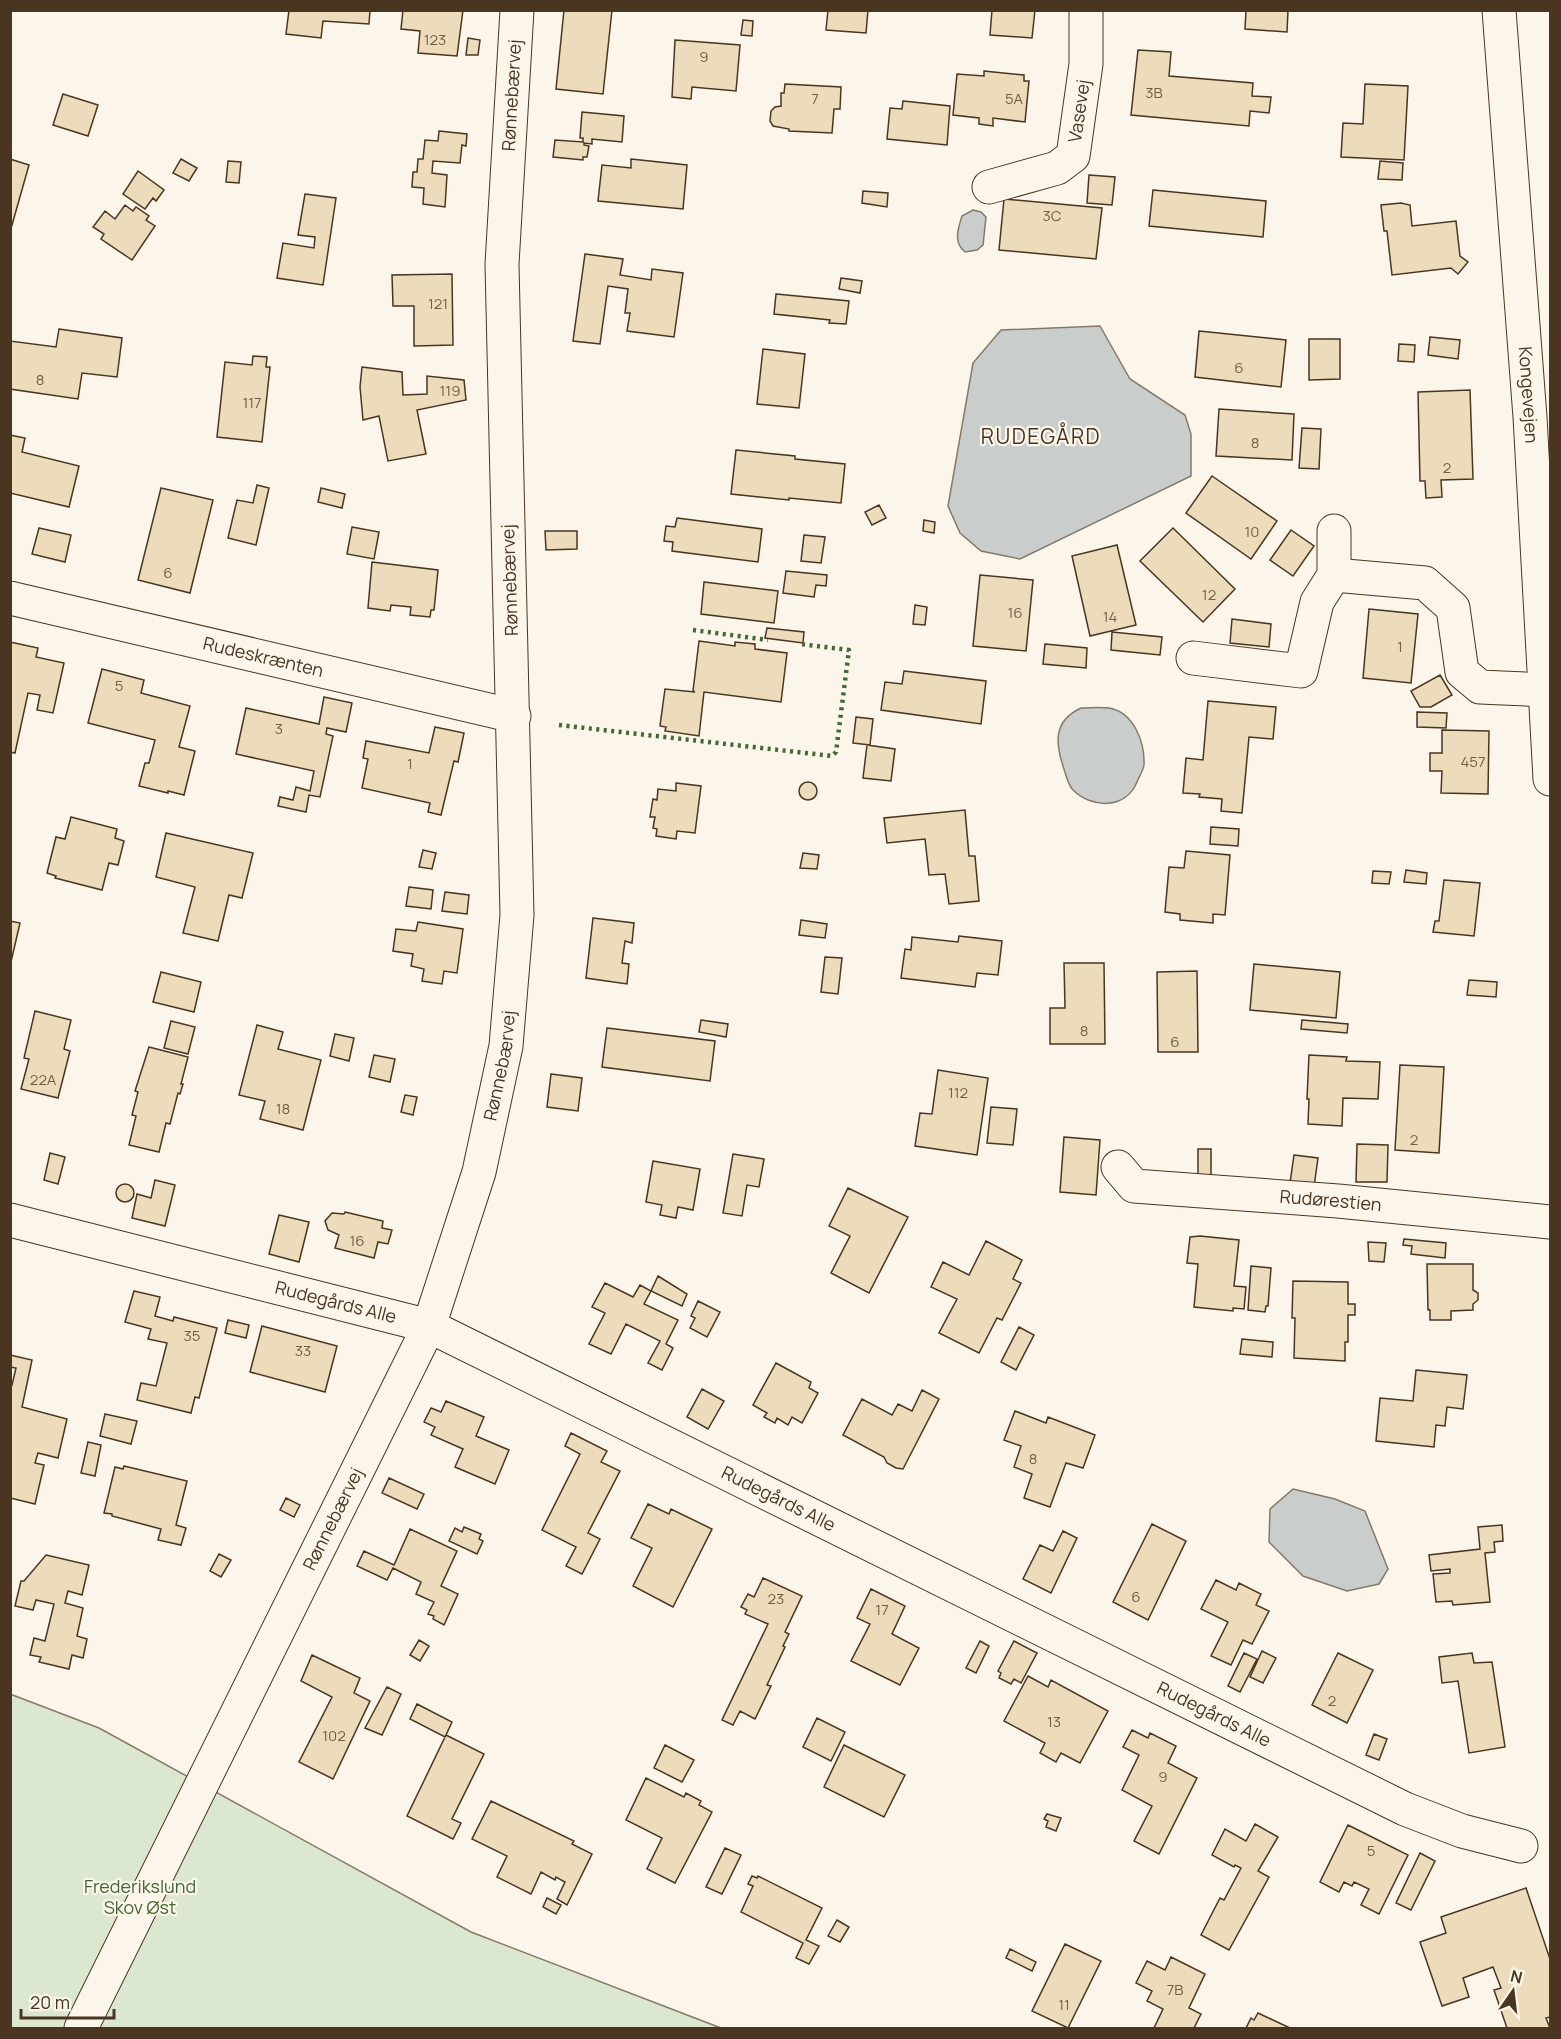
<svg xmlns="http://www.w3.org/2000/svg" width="1561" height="2039" font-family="Manrope,sans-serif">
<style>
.green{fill:#dce7d0;stroke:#887966;stroke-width:1.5}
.water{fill:#c9cecd;stroke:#887966;stroke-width:1.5}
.building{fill:#ecdcbc;stroke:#4a3520;stroke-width:1.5}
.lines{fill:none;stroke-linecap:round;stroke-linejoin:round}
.minor-casing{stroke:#4a3520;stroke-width:35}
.major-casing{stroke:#4a3520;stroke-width:35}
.minor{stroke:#fbf6e9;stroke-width:33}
.major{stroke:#fbf6e9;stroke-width:33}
.hedge{stroke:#436837;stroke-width:4.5;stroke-dasharray:3 4.5;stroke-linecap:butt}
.labels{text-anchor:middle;stroke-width:4.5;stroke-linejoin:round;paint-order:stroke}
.number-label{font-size:15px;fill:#725f47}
.street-label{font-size:18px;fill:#4a3520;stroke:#fbf6e9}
.park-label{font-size:18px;fill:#436837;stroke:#fbf6e9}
.quarter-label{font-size:21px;letter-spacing:1.5px;fill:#4a3520;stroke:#fbf6e9}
</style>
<rect width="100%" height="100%" fill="#fbf6e9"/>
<path class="green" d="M10,1694L99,1728L471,1932L721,2028H11Z"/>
<path class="water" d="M973,210L981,212L986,217L983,245L977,250L965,252C953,242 958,229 962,216Z
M1100,326L1130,379L1185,415L1191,434V476L1020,559L981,551L960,533L948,506L973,363L1001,330Z
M1081,708C1090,708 1100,707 1109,708C1134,712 1145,743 1144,765C1143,771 1139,777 1137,782C1126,809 1092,809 1073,790C1068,785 1066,775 1064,769C1055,743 1053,721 1081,708Z
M1293,1489L1335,1499L1365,1511L1388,1569L1379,1584L1347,1591L1303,1576L1269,1542L1270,1509Z"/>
<path class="building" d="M289,10H370L369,24L323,21L321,38L286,34Z
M403,10H463L457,56L418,53L420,31L401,29Z
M564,10H612L603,94L556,89Z
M828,10H868L866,33L826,30Z
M992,10H1035L1032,38L990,35Z
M1246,10H1288L1287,32L1245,29Z
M743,20L753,21L752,36L741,35Z
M468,38L480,40L478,55H466Z
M675,40L740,45L736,91L692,87L691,99L672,97Z
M1138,50L1171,52L1169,76L1253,83L1252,96L1271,97L1269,113L1250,111L1249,126L1131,115Z
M984,71L1024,75V81H1029L1025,122L993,118V126L979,124V118L953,115L957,74L984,76Z
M785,84L841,87L840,109H834L832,133L789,131V129L773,126L770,121L771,111L775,107L781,106V93H784Z
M1365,84L1408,86L1404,160L1341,157L1343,123L1363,124Z
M63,94L98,105L88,136L53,125Z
M903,101L950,106L947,145L887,139L890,108L902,109Z
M582,112L624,116L622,142L592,139V144L584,143V145L589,146L587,157H583V160L553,157L555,140L583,142V138H580Z
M439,131L467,134L466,146L462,145L460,163L433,161L432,173L447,175L445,207L423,204L424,188L412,187L413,172H417L418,159H423L425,140L438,141Z
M10,159L29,165L10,232Z
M181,159L197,168L189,181L173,173Z
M631,159L687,165L683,209L598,201L602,165L631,168Z
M228,161L241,162L239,183L226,182Z
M1380,161L1403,163L1402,180L1378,179Z
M138,171L164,190L156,201L153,198L145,209L123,194Z
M1089,175L1115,177L1112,205L1087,203Z
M1153,190L1266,201L1263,237L1149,226Z
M863,191L888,193L887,207L862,203Z
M305,194L336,198L323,285L277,278L283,243L314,248L315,237L298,235Z
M1004,199L1102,208L1096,259L999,250Z
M1401,203L1410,205L1412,226L1456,221L1460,256L1468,262L1458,274L1451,268L1392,275L1387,231H1384L1381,205Z
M125,205L133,211L136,207L149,216L146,220L155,226L132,260L101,239L104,234L93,227L105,211L115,219Z
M585,254L623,259L620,275L651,280L652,269L683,273L674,337L627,331L630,313H625L628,289L608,286L600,344L573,341Z
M452,274L453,345L414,346V306H393L392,275Z
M841,278L862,281L860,293L839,289Z
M776,294L849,301L846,324L829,323L830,320L774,314Z
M59,329L122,338L117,377L82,373L78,399L10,389V341L56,347Z
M1199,331L1286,340L1281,387L1195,377Z
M1430,337L1460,340L1458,359L1428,355Z
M1309,339H1340V379L1309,380Z
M1399,344L1415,345L1414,362L1398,361Z
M763,349L805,354L799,408L757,404Z
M253,356L267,357L266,367H270L262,442L217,437L225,362L252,365Z
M362,367L402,372L403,395L427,394V376L464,380L466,400L417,410L426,454L388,461L379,416L363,420L360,387Z
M1470,390L1473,479L1441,480L1442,497L1426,498L1425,481H1420L1418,392Z
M1219,409L1294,414L1292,460L1216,456Z
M1302,428L1321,429L1319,469L1299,468Z
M10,435L25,438L22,452L79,466L69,507L10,493Z
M736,450L795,456V459L845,464L841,503L789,498V500L731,494Z
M1212,476L1277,521L1251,559L1186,513Z
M257,485L269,488L256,545L228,538L237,500L253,503Z
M161,488L213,500L190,593L138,580Z
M321,488L345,494L342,508L318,502Z
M879,505L886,518L872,525L865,512Z
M677,518L762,529L758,562L672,551L673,542L664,541L666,526L675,527Z
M924,520L935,522L934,533L923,531Z
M352,527L379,532L374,559L347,554Z
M39,528L71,535L65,562L32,554Z
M1173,528L1235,589L1203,622L1140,561Z
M1291,530L1314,546L1293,576L1270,560Z
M545,531H577V549L546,550Z
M804,535L825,537L821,563L801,561Z
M1117,545L1136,625L1090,636L1072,556Z
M372,562L438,570L434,610H431L430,617L410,615L411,607L391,605L390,611L368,608Z
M786,571L827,575L826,586L816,585L814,597L783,593Z
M980,575L1033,580L1026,651L973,646Z
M704,582L778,591L774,623L701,614Z
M915,605L927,607L925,625L913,624Z
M1369,609L1418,614L1411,683L1363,678Z
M1232,619L1271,624L1269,647L1230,643Z
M767,628L804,632L803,643L765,638Z
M1112,632L1162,637L1160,655L1111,650Z
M699,641L735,646V642L755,644V649L787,653L781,702L704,692L699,736L665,731L666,727L660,726L665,689L695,692L693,691Z
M10,642L38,648L36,657L64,663L53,713L37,710L40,695L28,693L15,753L10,752Z
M1045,644L1087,648L1086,668L1043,664Z
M102,669L144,680L141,693L190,706L179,747L195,751L184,795L168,791V793L139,786L145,763H149L155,740L88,723Z
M904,671L986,681L981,724L881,710L885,682L902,684Z
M1440,675L1452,695L1431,707H1420L1411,691Z
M324,697L352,703L346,732L327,728L326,734L333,736L320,797L309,795L306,812L278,806L280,797L293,800L296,787L310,791L314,771L236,754L246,708L319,724Z
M1208,701L1276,707L1273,739L1249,737L1242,813L1221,811L1222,799L1199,797L1200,794L1183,793L1186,758L1203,760Z
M1417,712L1447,713L1446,728L1417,727Z
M856,717L873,719L870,745L853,743Z
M435,727L464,733L458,762L454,761L441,815L428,812L430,803L362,788L368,759L363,758L366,741L429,753Z
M1442,730L1489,731L1488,794L1441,793L1442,771H1430V753H1442Z
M867,745L895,749L891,781L863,778Z
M799 791a9 9 0 1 1 18 0a9 9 0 1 1-18 0Z
M676,783L701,786L695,833L677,831L676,839L656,836L657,829L653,828L655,817H650L653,799L657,800L658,789L676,791Z
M965,810L969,856H975L979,901L949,904L945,874L929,875L925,839L887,843L884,818Z
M71,817L117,829L115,838L124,841L118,865L109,863L102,890L55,878L56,876L47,873L56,837L65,839Z
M1211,827L1239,829L1238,846L1210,844Z
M166,833L253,853L242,898L229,895L218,941L183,933L195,887L156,877Z
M423,850L436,853L432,869L419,867Z
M1186,851L1230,855L1225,915L1213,914V923L1180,920V914L1165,912L1169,867L1184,868Z
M803,853L819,855L817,869L800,868Z
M1406,870L1427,873L1426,884L1404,882Z
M1373,871L1391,872L1389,884L1372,883Z
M1444,880L1480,883L1474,936L1433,932L1435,921H1439Z
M409,887L433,890L431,909L406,906Z
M445,892L469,895L467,914L442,911Z
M593,918L634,923L632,943L625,941L622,963L629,964L627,984L586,978Z
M801,920L827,924L825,938L799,935Z
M10,921L20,923L10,966Z
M418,922L463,929L457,973L444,971L442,984L422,981L424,969L411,966L413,954L393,951L396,929L416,931Z
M959,936L1002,941L998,975L977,973L975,987L901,978L905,949L911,950L912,937L958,942Z
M825,957L842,958L838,994L821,992Z
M1064,963H1104L1105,1044H1050V1008H1065Z
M1254,964L1340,972L1336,1018L1250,1010Z
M1197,971L1198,1052H1158L1157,972Z
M161,972L201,982L194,1012L153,1002Z
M1469,980L1497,982L1496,997L1467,995Z
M35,1011L71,1020L64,1049L70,1051L58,1098L21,1089L29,1059L24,1058Z
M701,1020L728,1024L726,1037L699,1032Z
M1302,1020L1348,1024L1347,1033L1301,1029Z
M171,1021L195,1027L188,1054L164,1048Z
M257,1025L283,1032L278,1049L321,1060L303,1130L260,1119L265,1101L239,1095Z
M607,1028L715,1041L710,1081L602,1067Z
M335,1034L354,1038L349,1061L330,1056Z
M149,1047L188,1057L181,1084H183L180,1094L178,1093L170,1124L166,1123L159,1152L129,1145L136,1116L132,1115L138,1092L135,1091Z
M374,1055L395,1059L390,1082L369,1077Z
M1309,1055L1347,1057L1346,1061L1380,1062L1378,1099L1343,1098L1342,1126L1308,1124L1309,1099H1307Z
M1400,1065L1444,1067L1439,1153L1395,1150Z
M938,1070L988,1078L977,1155L915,1146L920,1113L932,1114Z
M551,1074L582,1078L578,1111L547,1107Z
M405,1095L417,1097L413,1115L401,1112Z
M991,1107L1017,1109L1013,1145L987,1143Z
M1064,1137L1100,1140L1096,1195L1060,1192Z
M1357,1144L1388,1145L1387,1182H1356Z
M1198,1149H1211V1179H1198Z
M50,1153L65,1157L58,1184L44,1180Z
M733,1154L764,1159L759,1187L747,1185L742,1216L723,1213Z
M1294,1155L1318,1158L1314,1187L1290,1183Z
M653,1161L700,1169L693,1210L678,1207L676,1218L660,1215L662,1205L646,1202Z
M155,1180L175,1185L165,1226L132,1218L137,1194L151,1198Z
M116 1193a9 9 0 1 1 18 0a9 9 0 1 1-18 0Z
M848,1188L908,1217L869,1293L831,1273L850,1236L829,1226Z
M345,1212L383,1221L382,1228L392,1230L388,1244L378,1242L374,1258L335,1248L339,1235L328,1230L325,1221L332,1213L344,1214Z
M279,1215L309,1222L299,1262L269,1254Z
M1200,1236L1239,1240L1234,1286L1246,1287L1244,1309L1233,1308V1311L1194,1307L1198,1264L1187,1263L1190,1237Z
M1404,1239L1446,1243L1445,1258L1411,1254L1412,1246L1403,1245Z
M986,1241L1022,1260L1013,1279L1021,1283L1002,1320L997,1318L979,1353L939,1333L957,1299L931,1287L943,1262L969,1275Z
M1368,1242L1386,1243L1384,1262L1369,1261Z
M1427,1264H1473V1290L1478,1293V1300L1473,1304V1310L1451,1311V1320H1430V1310H1428Z
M1251,1266L1271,1268L1268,1306H1266L1265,1312L1248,1310Z
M658,1276L687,1294L682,1306L651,1291Z
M1293,1281L1348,1282V1304H1355V1315H1348V1342H1345V1361L1294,1358L1295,1318H1292Z
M605,1283L633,1297L640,1285L651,1291L644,1304L678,1320L666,1344L673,1348L662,1370L648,1363L660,1341L626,1324L611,1354L589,1344L605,1313L592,1307Z
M134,1291L160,1297L155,1316L173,1321L174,1317L217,1328L199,1398L195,1397L191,1413L137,1400L141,1383L156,1386L167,1343L148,1339L151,1329L125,1322Z
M698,1301L720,1312L707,1337L690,1328L695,1318L691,1316Z
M228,1320L249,1325L246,1338L225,1333Z
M262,1326L337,1346L325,1392L250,1372Z
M1019,1327L1034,1335L1016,1370L1001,1362Z
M1242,1339L1273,1342L1272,1357L1240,1354Z
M10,1355L32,1360L22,1407L67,1419L58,1458L38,1453L35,1463L44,1465L35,1504L10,1498V1384L12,1385L16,1368L10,1367Z
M776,1363L811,1382L809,1388L818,1393L802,1423L792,1417L788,1425L777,1418L775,1423L764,1417L767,1413L753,1405Z
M1416,1370L1467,1375L1463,1409L1447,1407L1445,1426L1436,1425L1434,1447L1376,1441L1380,1398L1413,1401Z
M702,1389L724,1401L708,1429L687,1417Z
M922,1390L939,1399L903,1469L896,1468L887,1463L884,1457L843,1435L862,1399L892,1415L898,1404L912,1411Z
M446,1401L484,1417L476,1436L509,1450L495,1484L455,1467L463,1449L431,1435L435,1427L424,1422L431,1408L441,1412Z
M1015,1411L1046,1423L1048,1417L1095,1435L1083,1468L1066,1463L1050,1507L1024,1498L1032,1474L1014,1467L1021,1446L1004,1440Z
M105,1414L137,1421L131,1444L100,1436Z
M571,1433L607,1451L601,1462L620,1471L588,1533L600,1539L582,1574L566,1566L576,1547L542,1530L580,1454L565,1446Z
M88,1442L101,1445L95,1476L81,1473Z
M124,1466L187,1481L176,1525L186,1528L181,1545L158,1540L161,1529L112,1516V1514L104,1513L115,1467L123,1469Z
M389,1478L424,1494L417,1509L382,1493Z
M286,1498L300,1505L294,1517L280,1510Z
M648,1504L669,1514L671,1509L712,1529L673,1607L633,1586L652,1548L631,1538Z
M1152,1524L1186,1541L1148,1620L1113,1602Z
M1502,1525L1503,1541L1494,1542L1495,1552L1485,1553L1490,1602L1453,1605L1452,1601L1436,1602L1433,1574L1450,1573V1569L1431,1571L1429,1555L1480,1549L1478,1527Z
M464,1527L481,1534L479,1539L483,1541L477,1554L449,1541L455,1528L462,1532Z
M410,1529L457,1551L441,1586L458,1594L444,1625L433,1619L434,1616L428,1614L434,1602L416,1594L421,1582L393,1568L387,1580L357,1566L364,1551L394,1565Z
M1063,1531L1077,1538L1051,1593L1023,1579L1040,1545L1053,1551Z
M219,1554L231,1560L221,1577L210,1571Z
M46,1555L89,1565L82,1595L68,1591L65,1603L83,1608L77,1636L87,1639L83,1658L72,1655L69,1669L39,1662L41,1657L30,1655L34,1638L45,1641L54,1604L36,1600L33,1610L15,1606L21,1581H24Z
M763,1578L802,1596L785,1632L789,1634L783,1646L785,1647L767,1685L771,1686L755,1719L740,1711L733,1725L722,1720L768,1624L745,1614L747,1610L741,1607L748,1594L754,1597Z
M1216,1580L1236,1590L1239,1583L1261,1594L1256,1605L1269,1611L1252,1644L1243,1640L1231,1665L1211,1656L1228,1622L1201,1609Z
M871,1589L905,1606L892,1634L919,1648L900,1685L851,1661L870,1624L857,1618Z
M419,1640L429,1646L420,1661L410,1655Z
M980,1641L989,1646L976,1673L966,1668Z
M1014,1641L1037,1653L1021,1683L1014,1679L1011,1684L999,1678L1001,1673L998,1671Z
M1262,1651L1276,1658L1263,1683L1250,1677Z
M1244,1653L1257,1659L1240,1692L1228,1686Z
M1338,1653L1373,1670L1347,1723L1312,1705Z
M1472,1653L1474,1663L1492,1662L1505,1747L1469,1753L1458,1681L1442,1683L1439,1657Z
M312,1655L360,1678L354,1693L370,1701L333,1779L299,1762L332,1697L301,1681Z
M1028,1676L1048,1687L1051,1680L1108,1711L1080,1763L1061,1753L1056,1762L1040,1753L1045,1743L1004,1721Z
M387,1687L401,1694L382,1735L365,1728Z
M417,1704L452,1722L445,1737L410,1719Z
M817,1718L845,1732L831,1761L803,1747Z
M1132,1730L1148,1738L1150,1733L1176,1746L1168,1763L1197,1778L1159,1854L1134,1841L1152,1806L1122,1790L1139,1755L1123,1747Z
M1374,1734L1387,1739L1379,1760L1366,1755Z
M446,1735L484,1754L452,1819L461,1823L453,1839L407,1816Z
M665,1745L694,1760L682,1782L654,1768Z
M844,1745L905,1775L884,1817L824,1787Z
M646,1778L684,1797L686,1793L701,1801L699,1805L712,1812L675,1883L647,1869L662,1838L626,1820Z
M491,1801L574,1841L572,1844L592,1854L567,1905L557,1899L565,1882L556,1877L555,1880L541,1872L531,1894L497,1877L507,1856L472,1839Z
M1047,1814L1061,1818L1056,1831L1046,1827L1048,1821L1044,1819Z
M1255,1824L1278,1837L1258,1871L1269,1877L1229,1950L1201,1935L1220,1898L1224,1900L1241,1868L1235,1865L1234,1867L1212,1855L1225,1829L1246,1841Z
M1348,1825L1408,1855L1379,1914L1361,1905L1369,1889L1354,1882L1352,1886L1344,1882L1339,1892L1320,1882Z
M725,1848L741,1855L722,1894L706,1887Z
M1420,1853L1435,1861L1411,1910L1396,1903Z
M752,1876L757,1878L758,1876L822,1908L806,1940L819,1946L809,1964L796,1958L803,1943L741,1912L753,1886L748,1884Z
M1526,1888L1550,1959V2017L1546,2018L1550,2028H1507L1494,1990L1501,1988L1493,1967L1463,1978L1469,1997L1442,2006L1420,1942L1446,1933L1441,1917Z
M547,1898L561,1905L556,1914L543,1907Z
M837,1920L849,1927L840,1942L828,1936Z
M1065,1944L1101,1961L1068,2028L1032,2011Z
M1010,1949L1036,1962L1032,1971L1006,1958Z
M1171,1957L1205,1974L1189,2008L1201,2014L1194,2028H1154L1163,2009L1147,2001L1152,1991L1136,1983L1147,1961L1165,1970Z
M1258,2013L1290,2028H1246L1251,2018L1254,2020Z"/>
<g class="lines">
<defs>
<g id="minor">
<path id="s1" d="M989,187L1057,168L1073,156L1086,64V10"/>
<path d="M1334,575L1425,583L1453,608L1462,672L1480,687L1547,690"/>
<path id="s2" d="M10,598L514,716"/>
<path d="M1193,658L1301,671L1317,602L1334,575V531"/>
<path id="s3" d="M1118,1167L1134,1186L1338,1201L1550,1222"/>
<path id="s4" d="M10,1220L429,1326L1405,1809L1462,1831L1521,1846"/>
<path id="s5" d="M81,2028L429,1326L479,1172L506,1046L517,915L502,264L517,10"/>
</g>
<g id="major">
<path id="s6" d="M1499,10L1530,417L1550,779"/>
</g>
</defs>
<use href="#minor" class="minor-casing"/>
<use href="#major" class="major-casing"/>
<use href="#minor" class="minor"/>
<use href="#major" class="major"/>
<path class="hedge" d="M693,630L768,640
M559,725L832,756L836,752L849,650L800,644"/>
</g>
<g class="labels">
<g class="number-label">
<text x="435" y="45">123</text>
<text x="704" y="62">9</text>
<text x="1154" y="98">3B</text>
<text x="815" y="104">7</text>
<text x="1014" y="104">5A</text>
<text x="1052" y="221">3C</text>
<text x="438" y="309">121</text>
<text x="1239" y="373">6</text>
<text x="40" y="385">8</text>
<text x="450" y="396">119</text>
<text x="252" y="408">117</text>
<text x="1255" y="448">8</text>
<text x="1447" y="473">2</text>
<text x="1252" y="537">10</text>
<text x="168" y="578">6</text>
<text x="1209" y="600">12</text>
<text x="1015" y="618">16</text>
<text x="1110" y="622">14</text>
<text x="1400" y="652">1</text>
<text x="119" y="691">5</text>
<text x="279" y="734">3</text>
<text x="1473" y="767">457</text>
<text x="410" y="769">1</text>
<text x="1084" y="1036">8</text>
<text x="1175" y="1047">6</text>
<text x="43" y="1085">22A</text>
<text x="958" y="1098">112</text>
<text x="283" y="1114">18</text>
<text x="1414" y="1145">2</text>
<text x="357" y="1246">16</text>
<text x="192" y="1341">35</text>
<text x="303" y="1356">33</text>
<text x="1033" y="1464">8</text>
<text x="1136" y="1602">6</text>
<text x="776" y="1604">23</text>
<text x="882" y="1615">17</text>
<text x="1332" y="1706">2</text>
<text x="1054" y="1727">13</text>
<text x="334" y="1741">102</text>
<text x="1163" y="1782">9</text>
<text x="1371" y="1856">5</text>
<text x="1175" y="1995">7B</text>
<text x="1064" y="2010">11</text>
</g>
<g class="street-label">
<text dy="6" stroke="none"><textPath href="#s5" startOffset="2026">Rønnebærvej</textPath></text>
<text dy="6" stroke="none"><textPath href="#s1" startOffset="136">Vasevej</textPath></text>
<text dy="6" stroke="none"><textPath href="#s6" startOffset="386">Kongevejen</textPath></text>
<text transform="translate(510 580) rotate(-92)" y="6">Rønnebærvej</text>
<text dy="6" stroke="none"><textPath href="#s2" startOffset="260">Rudeskrænten</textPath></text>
<text dy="6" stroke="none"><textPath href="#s5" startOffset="1054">Rønnebærvej</textPath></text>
<text dy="6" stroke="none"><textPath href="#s3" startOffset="222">Rudørestien</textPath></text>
<text dy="6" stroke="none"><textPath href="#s4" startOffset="336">Rudegårds Alle</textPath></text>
<text dy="6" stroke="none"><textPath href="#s4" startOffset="822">Rudegårds Alle</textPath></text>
<text dy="6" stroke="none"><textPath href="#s5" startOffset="568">Rønnebærvej</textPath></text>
<text dy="6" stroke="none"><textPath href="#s4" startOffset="1308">Rudegårds Alle</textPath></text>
</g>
<g class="park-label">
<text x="140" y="1893">Frederikslund<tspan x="140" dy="21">Skov Øst</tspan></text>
</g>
<g class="quarter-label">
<text x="1041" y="444">RUDEGÅRD</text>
</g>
</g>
<rect width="1561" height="2039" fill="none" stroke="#4a3520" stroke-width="24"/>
<g transform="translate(1513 1991) rotate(14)" stroke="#fbf6e9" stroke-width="4.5" paint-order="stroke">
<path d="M0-4.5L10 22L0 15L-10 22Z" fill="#4a3520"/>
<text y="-9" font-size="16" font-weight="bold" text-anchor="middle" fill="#4a3520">N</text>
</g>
<path d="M21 2009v9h93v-9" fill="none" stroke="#4a3520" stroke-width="3"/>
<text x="30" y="2009" font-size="18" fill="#4a3520" stroke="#fbf6e9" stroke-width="4.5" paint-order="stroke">20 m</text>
</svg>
